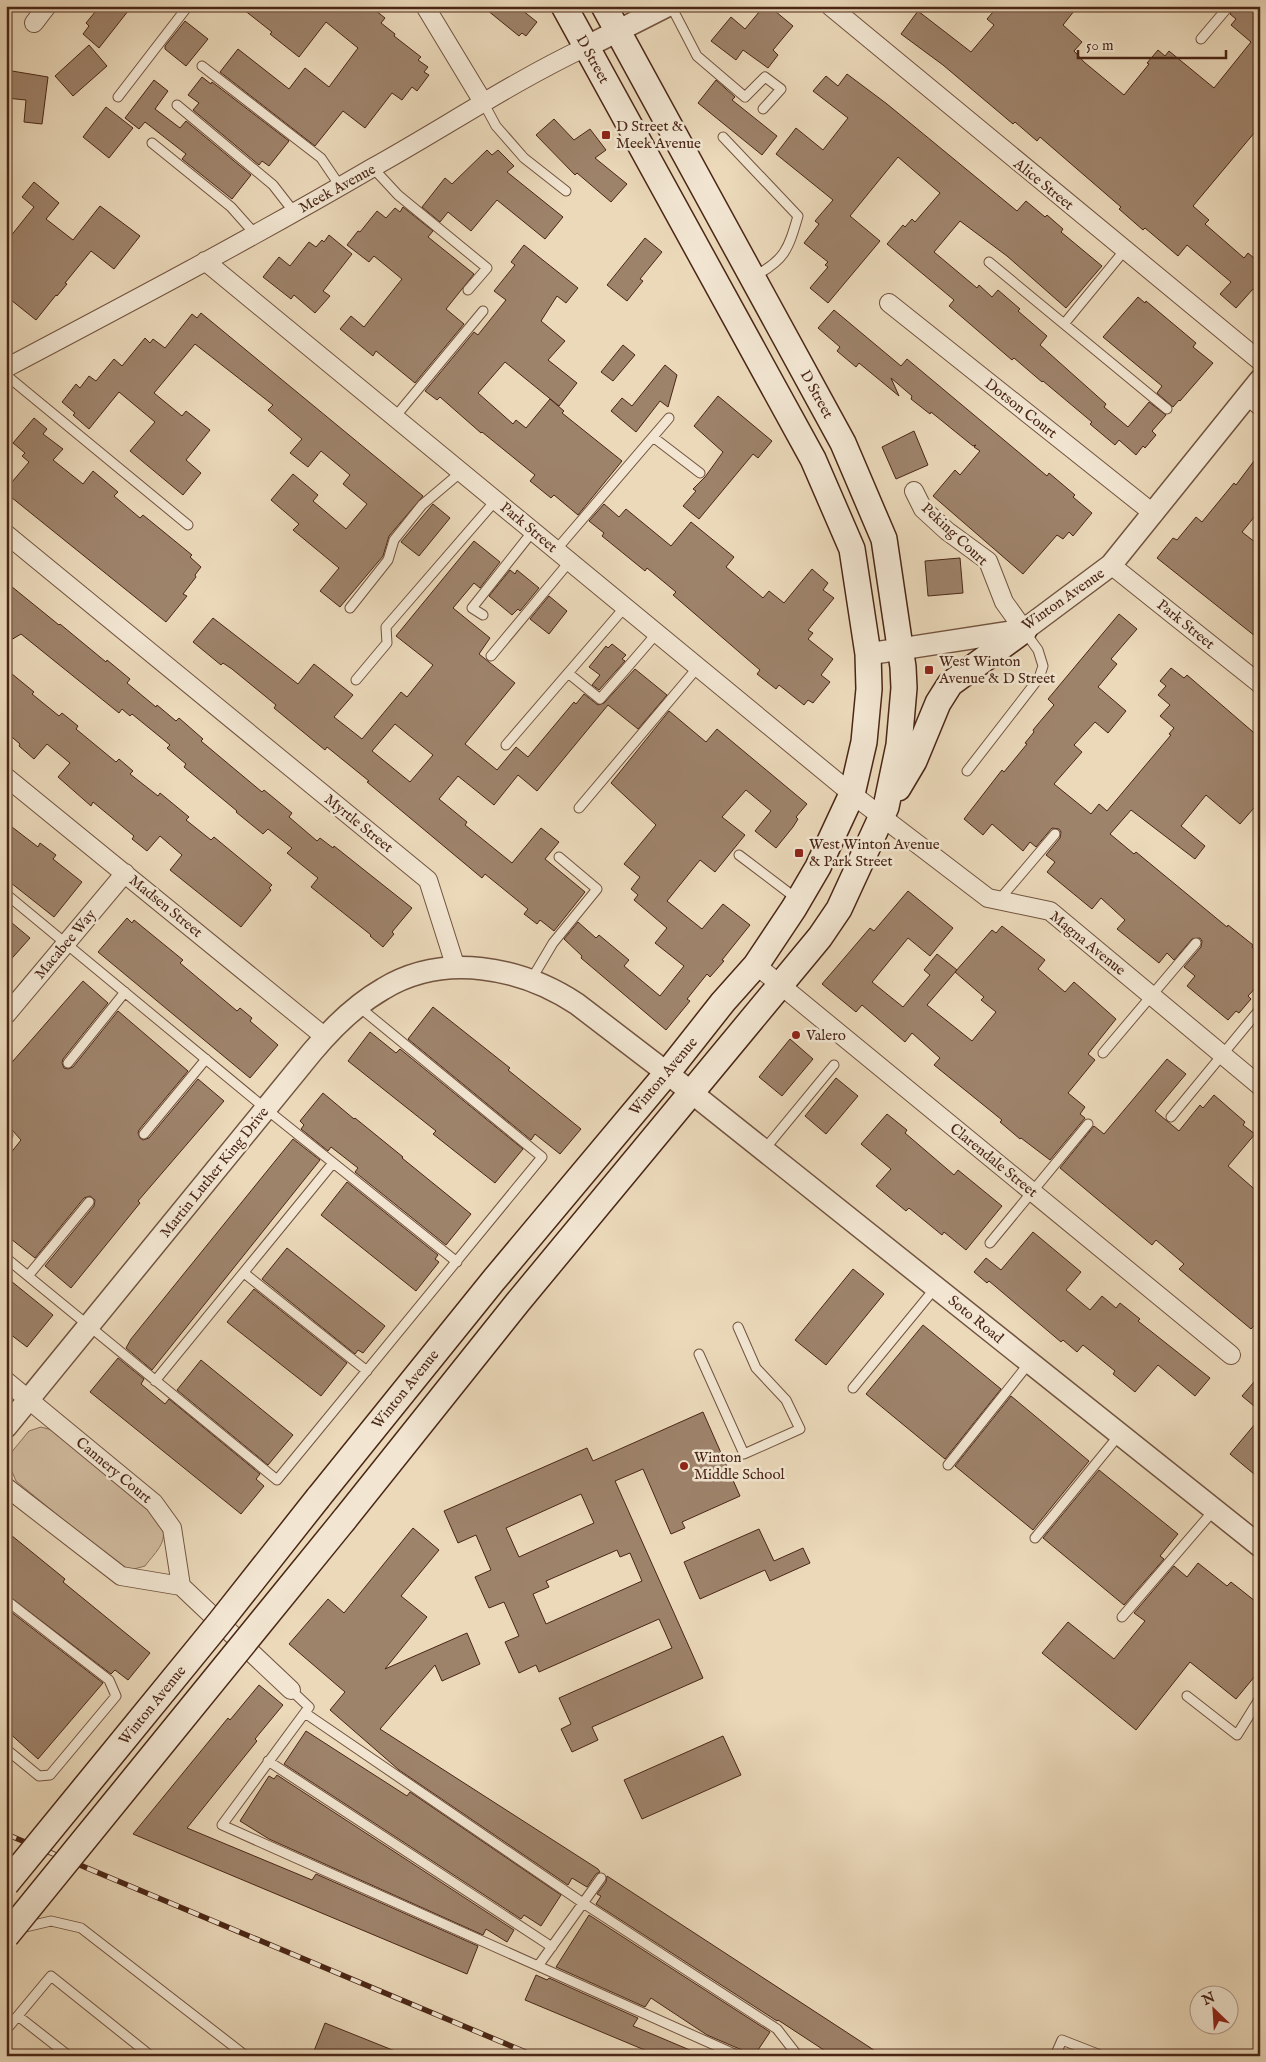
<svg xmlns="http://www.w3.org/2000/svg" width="1266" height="2062" font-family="'IM FELL English',serif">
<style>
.green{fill:#d0bb9e;stroke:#8d705a}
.building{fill:#9e836b;stroke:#4a2616;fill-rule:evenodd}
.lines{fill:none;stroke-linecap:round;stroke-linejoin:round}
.service-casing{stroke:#72533f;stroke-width:11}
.minor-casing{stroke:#72533f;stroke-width:20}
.tertiary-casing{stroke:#72533f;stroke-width:24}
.secondary-casing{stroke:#4a2616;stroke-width:28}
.service{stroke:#f2e6d2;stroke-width:9}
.minor{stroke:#f2e6d2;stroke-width:18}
.tertiary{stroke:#f2e6d2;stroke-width:21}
.secondary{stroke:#f2e6d2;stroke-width:25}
.rail-casing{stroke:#4a2616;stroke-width:5.5}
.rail{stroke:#f2e6d2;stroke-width:4;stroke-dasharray:11;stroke-linecap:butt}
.secondary-bridge-casing{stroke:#4a2616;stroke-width:28;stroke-linecap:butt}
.secondary-bridge{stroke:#f2e6d2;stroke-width:25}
.poi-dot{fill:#8f2418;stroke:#f2e6d2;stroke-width:2}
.labels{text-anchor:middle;stroke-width:5;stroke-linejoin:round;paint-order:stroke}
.street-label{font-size:15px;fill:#4a2616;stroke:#f2e6d2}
.poi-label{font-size:15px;fill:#4a2616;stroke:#f2e6d2;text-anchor:start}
</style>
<rect width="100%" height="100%" fill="#ebd9ba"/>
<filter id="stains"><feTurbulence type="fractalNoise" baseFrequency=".004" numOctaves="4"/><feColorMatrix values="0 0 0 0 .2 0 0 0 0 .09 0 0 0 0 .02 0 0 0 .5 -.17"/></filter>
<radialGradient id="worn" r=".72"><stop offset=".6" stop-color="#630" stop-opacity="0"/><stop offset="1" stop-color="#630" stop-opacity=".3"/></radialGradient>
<path class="green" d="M41,1427L52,1430L160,1520C170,1541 157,1550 145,1566L134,1569L122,1568L16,1481L10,1467V1454L29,1431Z"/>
<path class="building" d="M100,6H132L99,48L83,34L89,26L86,23Z
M239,6H370L385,18L381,23L395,34L394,36L421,57L418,60L428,67L424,72L429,75L417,91L412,87L402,100L392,93L365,128L343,111L315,146L220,72L238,49L289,89L305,68L329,87L358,48L326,22L299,57L270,34L272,32Z
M482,6H517L537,22L526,36L522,33L519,36Z
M764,6H769L793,26L773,50L778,55L768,68L743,50L736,60L711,41L731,17L745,29Z
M998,6H1078L1063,25L1082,42L1074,51L1084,62L1124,95L1149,64L1147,63L1158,50L1165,56L1169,51L1214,88L1251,42L1231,25L1236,19L1230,14L1235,6H1260V126L1193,206L1209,220L1205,224L1244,258L1248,253L1260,263V295L1253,289L1236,308L1220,294L1231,282L1187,245L1178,256L1145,228L1143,230L1119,209L1121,207L1040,137L1037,141L1015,122L1013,124L943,65L901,34L918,11L971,52L994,25L987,19Z
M185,21L208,39L186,66L165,49V46Z
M89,45L107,66L73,96L55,76Z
M6,70L48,77L42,124L24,122L26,100L6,98Z
M847,74L887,104L1017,211L1026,201L1045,217L1047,215L1063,229L1061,232L1102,266L1066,308L1007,256L960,221L934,252L977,288L979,285L992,297L998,290L1020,309L1018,311L1047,336L1040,345L1106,404L1104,407L1128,427L1149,402L1166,415L1152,431L1156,435L1145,448L1143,446L1136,455L1119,440L1115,445L1090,424L1092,422L1043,381L1042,382L1014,358L1012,360L949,306L954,300L887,244L903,225L905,227L912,219L915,222L940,193L898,157L850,216L880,241L828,303L810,288L828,267L825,265L828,262L804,243L819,224L815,221L833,200L776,154L796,128L823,150L848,118L813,91L826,76L838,86Z
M202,77L211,84L212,82L289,141L269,166L262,161L259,165L193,110L199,103L188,95Z
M154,80L168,91L155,109L180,128L186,121L251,175L232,199L182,159L186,154L145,122L139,129L125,118Z
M716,80L735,97L732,100L777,136L762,155L698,103Z
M106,107L133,128L109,158L83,137Z
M554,119L574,140L590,129L606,150L595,158L627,184L611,202L577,173L575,175L536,135Z
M487,150L492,155L498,150L514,166L507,172L563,217L545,239L497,200L471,231L448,212L440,222L422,207L445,178L452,184Z
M34,182L59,203L46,219L73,240L100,206L140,236L114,269L91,251L65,283L67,284L57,296L56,295L36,320L6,296V242L34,207L22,197Z
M403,207L433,231L428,237L474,274L446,309L464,324L415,383L376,351L373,356L340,329L351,316L364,327L402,279L374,256L369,262L347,245L358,231L360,232L377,211L386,218L395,208L400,212Z
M329,235L352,254L323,291L330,296L315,313L294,295L291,299L263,277L279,257L290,266L309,242L316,247L322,240L324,242Z
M645,238L662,252L640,279L643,281L627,301L607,285Z
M524,245L578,288L566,303L557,296L541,321L565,341L548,360L577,383L559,406L505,362L478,393L513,424L516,420L526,428L550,399L564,411L562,413L622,461L578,515L554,495L551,498L530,481L535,475L482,432L481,433L440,397L437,400L425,391L474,332L478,335L506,300L494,291L515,265L511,262Z
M1138,297L1145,303L1146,301L1196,343L1193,347L1213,363L1180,401L1179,400L1173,407L1157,393L1162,386L1103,337Z
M834,310L901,366L907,359L1047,476L1049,473L1075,495L1073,497L1092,513L1073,536L1069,532L1063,539L1057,535L1023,574L933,496L955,470L960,475L980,451L974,447L976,445L973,446L931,412L930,414L911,399L912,396L891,378L899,396L859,363L856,367L837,351L840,347L818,328Z
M201,313L423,496L389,536L383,556L340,607L320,591L339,568L293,530L299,524L271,500L293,474L318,495L313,501L346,529L367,504L343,484L350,475L321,451L308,467L290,453L302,439L268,410L273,405L195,344L154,393L182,416L186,411L210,430L186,460L201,473L183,495L130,451L155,422L119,392L89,429L73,415L75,413L62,402L76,384L80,388L89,376L96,381L114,359L122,366L145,338L150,343L153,339L165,348L192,314L197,318Z
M623,345L635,355L613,381L601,372Z
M665,365L677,375L668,407L660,401L636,432L611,411L622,398L632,406Z
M718,396L772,441L758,458L753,454L699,519L683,506L696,491L693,489L705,477L723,452L694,426Z
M34,418L47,429L43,434L63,449L53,460L83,484L93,471L118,492L114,496L140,518L143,515L192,555L190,557L201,567L195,575L196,577L183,594L187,596L166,622L6,493V489L29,462L22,456L25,453L13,443Z
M914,431L928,465L896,479L882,447Z
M1260,453V510L1242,532L1260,546V640L1157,558L1173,538L1177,540L1196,517L1202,522L1234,483L1236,485Z
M433,504L450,518L419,556L401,542Z
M604,504L619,517L626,509L671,546L691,522L734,557L726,567L763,598L769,591L784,603L812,569L828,583L823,590L834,598L808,630L813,633L808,639L833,659L821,675L830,682L813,703L808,700L804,705L779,685L776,689L757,674L760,670L673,595L676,592L647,568L645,571L602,536L604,533L589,521Z
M474,541L500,562L480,588L474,583L453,608L490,638L479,654L515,683L465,744L497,770L516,747L528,757L574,702L576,704L584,694L598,705L604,703L635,669L667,695L638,729L608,705L537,791L518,775L494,805L458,776L439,799L467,822L465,825L512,863L541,828L559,842L545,859L585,892L554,931L540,920L537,924L524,914L528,909L485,874L482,878L367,782L369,781L327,747L325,750L274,708L276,705L232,669L223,663L221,665L193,642L213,618L298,684L314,664L353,695L334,717L362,739L401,692L407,697L433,665L396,636ZM395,724L433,755L410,782L372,751Z
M960,558L963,593L928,596L925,561Z
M510,570L515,574L517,570L539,588L520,611L518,609L512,615L489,596Z
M6,582L59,625L60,624L106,662L107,660L130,679L127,683L156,707L157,705L176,721L179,718L203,739L201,741L262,792L264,790L292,813L289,817L317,841L320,838L333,848L334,846L412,908L392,932L394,934L383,947L370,936L371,935L311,887L318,878L287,853L292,848L268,829L263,834L236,812L237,811L184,767L186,764L167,748L170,745L132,714L130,716L122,709L119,713L21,634L6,643Z
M549,596L567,611L549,634L530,619Z
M1119,614L1137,629L1111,659L1117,664L1098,687L1126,711L1108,733L1095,722L1074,745L1082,752L1054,784L1091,814L1099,804L1107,811L1171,735L1169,734L1174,728L1160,716L1170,705L1158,695L1166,686L1160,681L1171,668L1184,678L1187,675L1260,738V801L1240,824L1206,795L1181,826L1205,846L1195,859L1131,810L1110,834L1134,854L1136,852L1227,927L1228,925L1253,945L1252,947L1260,954V983L1248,996L1251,999L1239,1013L1236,1011L1228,1020L1187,986L1195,976L1184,967L1201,947L1202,941L1200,938L1192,939L1174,960L1167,953L1159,963L1117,929L1125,920L1101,898L1092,909L1047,872L1055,862L1046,855L1060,838L1061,832L1059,829L1052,828L1036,847L1030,842L1023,851L992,824L983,835L964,819L1002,770L1004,772L1027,744L1025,743L1034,732L1033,730L1054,705L1048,699Z
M612,644L626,655L622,659L625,661L599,690L592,685L600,675L589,667L606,646L608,648Z
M6,669L34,692L32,694L59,716L62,713L78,726L76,729L116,762L119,759L133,771L130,774L158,796L160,793L189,817L186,820L211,840L214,837L272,885L269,888L271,890L241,927L170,870L182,855L160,836L147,851L132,839L134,836L93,802L91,806L58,777L70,763L47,744L34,759L19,746L20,744L6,732Z
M669,711L706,742L717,729L807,804L796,817L798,819L793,827L776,848L755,831L771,811L746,790L722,817L745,835L715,872L700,860L667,901L702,929L723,904L750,925L722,960L724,961L710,977L707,974L687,999L690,1001L666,1030L581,958L582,956L564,939L578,922L596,938L599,935L629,960L624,966L660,996L684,966L655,943L667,928L634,900L638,895L631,889L640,877L624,864L656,825L611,783Z
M12,827L38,847L40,843L56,855L53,859L82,882L54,917L6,879V835Z
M908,891L953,928L930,956L908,938L872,982L903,1007L930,975L924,970L937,954L957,970L927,1005L972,1041L996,1012L981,1000L984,997L955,972L992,930L996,933L1002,926L1045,960L1038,969L1065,992L1074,982L1116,1019L1088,1054L1095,1060L1068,1093L1085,1107L1080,1114L1085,1118L1050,1160L1021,1138L1020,1139L1000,1122L1002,1120L934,1065L940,1058L912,1033L905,1042L862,1005L856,1012L822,984L870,928L874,931Z
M6,918L30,938L6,965Z
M127,918L132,923L134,920L183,960L180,963L237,1011L240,1008L252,1018L250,1021L278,1045L250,1078L98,952Z
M83,981L108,1003L63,1059L62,1063L64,1068L68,1069L73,1067L118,1011L188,1071L139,1130L138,1133L140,1138L143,1140L149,1138L198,1079L224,1101L138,1201L140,1203L71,1288L45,1266L94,1206L95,1200L90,1196L84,1198L35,1258L6,1235V1159L21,1140L12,1130L6,1128V1069Z
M433,1007L510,1068L508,1070L581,1129L560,1154L535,1134L531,1140L408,1039Z
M370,1032L396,1053L400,1049L523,1149L495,1183L433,1134L436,1131L348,1061Z
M790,1039L813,1059L782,1096L759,1077Z
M1167,1059L1186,1074L1155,1111L1179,1131L1200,1105L1203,1108L1214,1095L1245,1122L1243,1125L1255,1134L1228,1166L1260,1194V1319L1251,1329L1179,1269L1184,1264L1156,1240L1152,1245L1060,1168L1094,1126L1104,1134Z
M836,1078L858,1096L826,1134L805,1116Z
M323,1093L354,1119L355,1118L403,1157L402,1158L471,1214L446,1245L355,1172L358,1168L331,1147L328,1151L301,1129L304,1125L300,1121Z
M887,1114L907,1130L905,1133L954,1175L958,1170L1002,1206L966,1250L944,1232L942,1235L909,1208L906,1211L876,1186L891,1169L861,1144Z
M293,1139L320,1160L152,1370L126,1348L131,1339Z
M347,1182L438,1255L435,1259L439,1262L416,1291L321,1215Z
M1033,1232L1081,1272L1066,1290L1090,1310L1102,1296L1116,1308L1120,1303L1140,1319L1138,1321L1210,1378L1195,1396L1158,1365L1135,1392L1113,1374L1115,1371L1083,1345L1077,1352L1063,1340L1061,1342L989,1281L987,1283L974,1272L986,1258L1001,1270Z
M287,1248L385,1326L363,1353L358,1350L355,1354L262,1279Z
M853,1269L884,1294L826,1365L795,1340Z
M6,1277L53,1315L27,1347L6,1331Z
M254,1289L347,1363L321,1396L227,1322Z
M923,1325L1001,1389L945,1459L866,1394Z
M118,1358L144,1379L141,1384L165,1404L169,1399L260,1474L256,1479L264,1486L241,1514L90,1392Z
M201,1360L293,1435L268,1465L177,1390Z
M1260,1375V1411L1242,1396Z
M1011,1396L1089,1461L1033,1530L955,1466Z
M703,1412L740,1496L682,1522L685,1528L671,1534L643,1469L615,1481L703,1678L592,1727L598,1740L572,1752L561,1729L571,1724L559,1698L672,1648L659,1619L539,1672L536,1665L519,1673L505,1642L519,1636L504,1602L489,1608L475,1577L491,1570L476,1535L458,1543L444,1511L587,1448L593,1461ZM581,1494L594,1523L519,1557L506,1528ZM617,1550L620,1557L630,1553L642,1581L546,1624L533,1594L549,1587L546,1581Z
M1260,1418V1479L1230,1454Z
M1099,1470L1178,1534L1160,1556L1164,1559L1124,1605L1043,1538Z
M413,1528L439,1550L401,1596L427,1617L385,1669L467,1633L480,1664L442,1681L435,1665L380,1729L598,1869L600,1872L596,1874L587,1887L572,1878L568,1885L399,1770L330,1710L345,1692L289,1644L328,1599L344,1613Z
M759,1529L774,1561L803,1548L810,1563L770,1581L765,1570L700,1599L684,1562Z
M6,1531L65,1579L63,1582L150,1653L128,1680L115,1670L111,1674L6,1594Z
M1198,1563L1227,1586L1231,1582L1260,1605V1670L1236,1699L1190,1662L1136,1730L1042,1653L1068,1622L1114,1659L1145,1621L1134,1613L1174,1566L1187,1577Z
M6,1608L103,1683L38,1759L6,1730Z
M259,1685L283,1705L255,1739L257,1741L187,1828L312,1880L316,1874L478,1946L467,1974L133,1834L228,1718L230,1720Z
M306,1731L407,1796L410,1792L561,1895L541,1926L524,1915L521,1919L284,1764Z
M723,1736L741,1775L642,1819L624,1780Z
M277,1775L514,1930L507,1942L486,1929L483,1935L269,1839L240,1821L269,1776L274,1779Z
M607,1876L883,2056H833L778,2020L777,2021L596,1904L601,1896L597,1894L606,1882Z
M589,1915L770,2032L754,2056H745L742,2050L707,2035L651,1998L645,2007L556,1967Z
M536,1975L547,1980L549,1978L638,2018L633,2026L704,2056H659L525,2000Z
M325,2023L405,2055V2056H312Z"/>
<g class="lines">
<defs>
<path id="service" d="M671,6L697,56L745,97L765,77L781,89L763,109
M1201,39L1229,6
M202,66L321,158L340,186
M118,97L188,6
M483,102L496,126L524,158L566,191
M177,105L273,185L294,212
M723,137L798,216C788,250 785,260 753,277
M152,143L231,207L255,234
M373,168L398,195L487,268L468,290
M989,262L1167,409
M1064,324L1124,251
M6,375L188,525
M395,417L483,311
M653,437L700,473
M556,550L669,418
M350,608L388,560L394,540L422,505L461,472
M483,615L472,608L533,531
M491,656L570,561
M568,673L600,699L657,633
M356,680L387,643L386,627L496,500
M506,745L625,607
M967,771L1039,678L1043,666L1038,650L1025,632
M579,808L698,667
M739,855L797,899
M6,894L266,1109L457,1262
M999,900L1055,834
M531,980L553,943L597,889L559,857
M1103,1053L1196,943
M68,1063L125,992
M1171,1117L1260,1009
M144,1134L206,1059
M6,1137L8,1135
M764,1150L834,1065
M990,1243L1088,1124
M6,1258L277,1480L542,1157L358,1006
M244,1273L367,1371
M28,1276L89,1202
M699,1354L744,1454L800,1429L786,1400L756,1368L738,1327
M155,1381L333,1163
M853,1388L936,1287
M948,1465L1030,1362
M1035,1538L1120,1434
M6,1600L109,1680L116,1696L50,1775L39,1776L6,1749
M1122,1617L1214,1510
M291,1690L309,1707L222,1825L538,1966L601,1878
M1187,1696L1237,1735L1260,1698
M305,1713L583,1903L777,2029L798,2056
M268,1761L552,1947
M21,1928L51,1921L81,1928L246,2056
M538,1966L739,2056
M18,2016L69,2056
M6,2030L51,1976L151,2056
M1055,2056L1062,2040L1103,2056
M1259,2056L1260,2054"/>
<path id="minor" d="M425,6L483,102
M830,6L1260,361
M34,23L47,6
M205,261L852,794L988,898L1050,911L1260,1086
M889,303L1154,514
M6,368C129,303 252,238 372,168C444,128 512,82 586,47
M1248,396L1260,406
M914,491L923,509L947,531L988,561L1004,602L1024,630
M6,534L428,880L456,968
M1111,565L1260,684
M6,777L325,1037
M756,965L1231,1355
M6,1015L125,873
M6,1381L154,1503L172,1528L181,1586
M6,1487L121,1576L181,1586L291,1690"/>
<path id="tertiary" d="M586,47L667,6
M868,654L1024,630L1111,565L1260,380
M6,1427L312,1052C333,1027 355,1005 383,989C444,952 521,967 577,1004L667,1073L1260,1546"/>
<path id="secondary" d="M898,788L914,761L938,703L950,684L1024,630
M318,1498L493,1281L667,1073L723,1002L756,965L794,908L818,867L852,794L864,742L869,689L868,654L852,549L813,459L564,6
M344,1520L518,1302L820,937L839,909L886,807L899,745L904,688L903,667L884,539L843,443L604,6"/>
</defs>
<use href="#service" class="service-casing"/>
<use href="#minor" class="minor-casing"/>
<use href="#tertiary" class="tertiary-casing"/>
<use href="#secondary" class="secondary-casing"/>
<use href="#service" class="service"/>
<use href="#minor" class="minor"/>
<use href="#tertiary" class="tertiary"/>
<use href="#secondary" class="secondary"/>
<defs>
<path id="rail" d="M6,1834L535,2056"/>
</defs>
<use href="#rail" class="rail-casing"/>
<use href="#rail" class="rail"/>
<defs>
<path id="secondary-bridge" d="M6,1884L220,1622L318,1498
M6,1936L344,1520"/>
</defs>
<use href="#secondary-bridge" class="secondary-bridge-casing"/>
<use href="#secondary-bridge" class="secondary-bridge"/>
</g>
<g class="poi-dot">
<rect x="601" y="130" width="10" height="10" rx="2.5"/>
<rect x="924" y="665" width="10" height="10" rx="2.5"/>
<rect x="794" y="848" width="10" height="10" rx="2.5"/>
<circle cx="796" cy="1035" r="5"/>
<circle cx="684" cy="1466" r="5"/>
</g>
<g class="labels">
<g class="street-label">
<text transform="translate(593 59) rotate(61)" y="5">D Street</text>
<text transform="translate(1044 184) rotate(39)" y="5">Alice Street</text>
<text transform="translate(337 188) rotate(-29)" y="5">Meek Avenue</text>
<text transform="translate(817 394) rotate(61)" y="5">D Street</text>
<text transform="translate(1021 408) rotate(38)" y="5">Dotson Court</text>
<text transform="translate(529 527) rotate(40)" y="5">Park Street</text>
<text transform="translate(955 534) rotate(43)" y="5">Peking Court</text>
<text transform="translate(1063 599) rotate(-35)" y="5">Winton Avenue</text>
<text transform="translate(1186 624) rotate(39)" y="5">Park Street</text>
<text transform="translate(359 823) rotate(39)" y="5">Myrtle Street</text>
<text transform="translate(166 906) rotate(39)" y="5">Madsen Street</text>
<text transform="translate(1088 943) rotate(39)" y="5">Magna Avenue</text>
<text transform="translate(65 944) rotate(-50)" y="5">Macabee Way</text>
<text transform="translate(663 1076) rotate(-50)" y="5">Winton Avenue</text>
<text transform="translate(994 1160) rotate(39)" y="5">Clarendale Street</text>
<text transform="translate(214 1172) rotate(-51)" y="5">Martin Luther King Drive</text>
<text transform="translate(976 1319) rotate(39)" y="5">Soto Road</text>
<text transform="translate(405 1389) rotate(-51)" y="5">Winton Avenue</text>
<text transform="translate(114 1470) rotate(40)" y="5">Cannery Court</text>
<text transform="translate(152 1705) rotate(-51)" y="5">Winton Avenue</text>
</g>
<g class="poi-label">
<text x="616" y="131">D Street &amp;<tspan x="616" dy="17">Meek Avenue</tspan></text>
<text x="939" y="666">West Winton<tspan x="939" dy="17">Avenue &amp; D Street</tspan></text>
<text x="809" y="849">West Winton Avenue<tspan x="809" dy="17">&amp; Park Street</tspan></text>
<text x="806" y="1040">Valero</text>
<text x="694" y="1462">Winton<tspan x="694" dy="17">Middle School</tspan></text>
</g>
</g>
<rect width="1266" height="2062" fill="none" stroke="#ebd9ba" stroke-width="25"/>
<rect x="8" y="8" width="1251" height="2047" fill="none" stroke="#4a2616" stroke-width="2.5"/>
<rect x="12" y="12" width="1241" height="2037" fill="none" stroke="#4a2616"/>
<g transform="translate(1214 2010) rotate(335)"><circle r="24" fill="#f2e6d2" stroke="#af9987"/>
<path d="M0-4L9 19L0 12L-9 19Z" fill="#8f2418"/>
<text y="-8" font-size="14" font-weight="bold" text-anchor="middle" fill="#4a2616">N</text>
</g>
<path d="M1078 50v8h148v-8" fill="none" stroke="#4a2616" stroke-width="2.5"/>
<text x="1086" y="50" font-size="15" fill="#4a2616" stroke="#f2e6d2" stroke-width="4" paint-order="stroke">50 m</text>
<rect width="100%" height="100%" filter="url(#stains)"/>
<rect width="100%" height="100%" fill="url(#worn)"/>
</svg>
